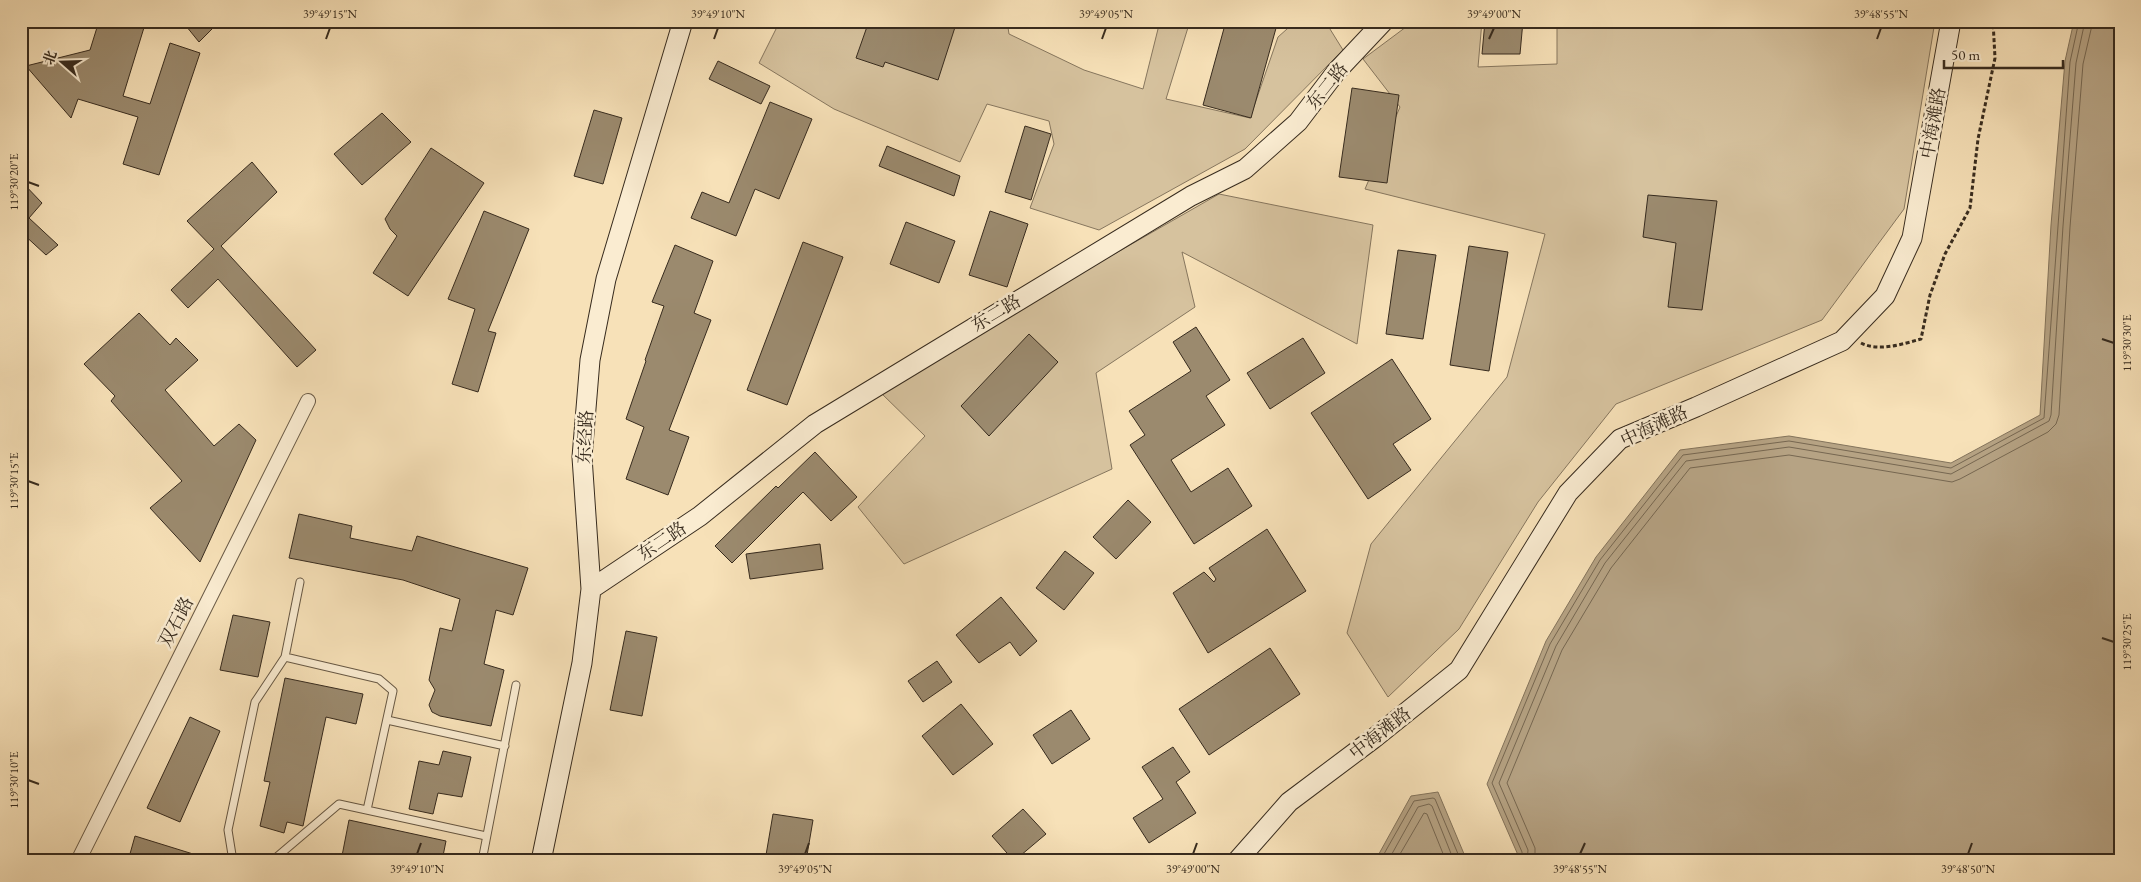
<svg xmlns="http://www.w3.org/2000/svg" width="2141" height="882" font-family="'EB Garamond','Noto Serif SC',serif">
<style>
.green{fill:#d6c29e;stroke:#86765e}
.water{fill:#b6a384;stroke:#83735b}
.lines{fill:none;stroke-linecap:round;stroke-linejoin:round}
.shore{stroke:#766751;stroke-width:1}
.building{fill:#9b8a6e;stroke:#372b1e}
.lane-casing{stroke:#675844;stroke-width:9}
.street-casing{stroke:#675844;stroke-width:16}
.secondary-casing{stroke:#372b1e;stroke-width:21}
.path{stroke:#372b1e;stroke-width:3;stroke-dasharray:4 2.5;stroke-linecap:butt}
.lane{stroke:#faecd1;stroke-width:7}
.street{stroke:#faecd1;stroke-width:14}
.secondary{stroke:#faecd1;stroke-width:19}
.ticks{fill:none;stroke:#372b1e;stroke-width:2}
.labels{text-anchor:middle;stroke-width:5;stroke-linejoin:round;paint-order:stroke}
.street-label{font-size:18px;fill:#372b1e;stroke:#faecd1}
.neatline{fill:none;stroke:#372b1e;stroke-width:2}
.ticks-label{font-size:12px;text-anchor:middle;fill:#372b1e}
</style>
<rect width="100%" height="100%" fill="#f7e1b8"/>
<filter id="stains"><feTurbulence type="fractalNoise" baseFrequency=".004" numOctaves="4"/><feColorMatrix values="0 0 0 0 .2 0 0 0 0 .09 0 0 0 0 .02 0 0 0 .5 -.17"/></filter>
<radialGradient id="worn" r=".72"><stop offset=".6" stop-color="#630" stop-opacity="0"/><stop offset="1" stop-color="#630" stop-opacity=".3"/></radialGradient>
<path class="green" d="M780,21H1007L1009,34L1084,70L1143,89L1160,21H1190L1166,99L1250,118L1278,37L1296,21H1325L1343,50L1245,149L1099,230L1030,208L1054,144L1049,121L987,104L960,162L834,109L759,63Z
M1414,21H1482L1478,67L1557,64V21H1935L1904,209L1822,320L1616,404L1538,502L1459,629L1388,697L1347,633L1371,544L1507,377L1545,234L1365,189L1400,107L1363,59Z
M1219,194L1373,225L1357,344L1182,252L1195,307L1096,373L1112,469L904,564L858,507L925,436L879,391L908,372Z"/>
<path class="water" d="M2074,21H2120V861H1492L1518,855L1487,784L1546,641L1596,557L1680,450L1789,436L1951,463L2040,415L2051,225L2065,61Z
M1438,792L1467,861H1375L1411,796Z"/>
<g class="lines">
<path class="shore" d="M1380,861L1414,801L1433,798L1435,799L1461,861
M1388,861L1418,807L1429,804L1432,806L1454,861
M1396,861L1424,813L1427,814L1446,861
M1518,861L1522,857V852L1492,783L1550,644L1600,560L1683,455L1789,441L1951,468L2044,418L2070,62L2079,21
M1527,861L1528,850L1499,783L1556,646L1605,563L1686,461L1789,447L1951,474L2049,421L2051,415L2063,226L2076,63L2085,21
M1535,861V848L1507,783L1562,650L1611,568L1690,468L1789,455L1952,482L1960,479L2048,432L2056,424L2059,415L2070,227L2083,64L2093,21"/>
</g>
<path class="building" d="M99,21H146L123,96L150,104L170,43L200,53L159,175L123,164L138,117L78,99L71,118L26,66L90,50Z
M182,21H220L199,42Z
M869,21H957L938,80L885,62L883,67L856,58Z
M1226,21H1278L1251,118L1203,105Z
M1485,21H1523L1520,54H1482Z
M718,61L770,86L761,104L709,79Z
M1352,88L1399,95L1387,183L1339,177Z
M770,102L812,119L779,199L755,189L736,236L691,218L702,192L729,203Z
M594,110L622,118L603,184L574,176Z
M382,113L411,142L362,185L334,154Z
M1025,126L1051,134L1031,200L1005,192Z
M887,146L960,176L954,196L879,166Z
M431,148L484,183L408,296L373,273L397,236L390,229L385,219Z
M252,162L277,192L221,246L316,350L297,367L218,279L188,308L171,290L214,249L187,221Z
M21,181L42,203L29,218L58,245L46,255L21,232Z
M1648,195L1717,201L1702,310L1668,307L1676,243L1643,237Z
M484,211L529,229L488,331L496,333L478,392L452,384L475,309L448,299Z
M990,211L1028,224L1007,287L969,275Z
M906,222L955,241L939,283L890,264Z
M803,242L843,257L787,405L747,390Z
M675,245L713,261L694,313L711,320L669,430L689,437L668,495L626,479L644,427L626,419L646,361L645,360L664,306L652,302Z
M1469,246L1508,252L1489,371L1450,365Z
M1398,250L1436,255L1423,339L1386,334Z
M139,313L170,345L176,338L198,360L165,390L214,446L239,424L256,440L200,562L150,508L182,481L111,401L115,396L84,364Z
M1196,327L1230,380L1206,396L1225,425L1171,460L1191,492L1228,468L1252,506L1194,544L1130,445L1145,435L1129,411L1191,371L1173,342Z
M1029,334L1058,362L989,436L961,406Z
M1303,338L1325,373L1270,409L1247,373Z
M1392,359L1431,419L1393,444L1411,470L1368,499L1311,413Z
M815,452L857,497L831,521L803,492L732,563L715,546L776,486L778,488Z
M1128,500L1151,522L1116,559L1093,537Z
M299,514L352,526L350,538L412,551L417,536L528,568L513,615L496,610L484,664L504,670L491,726L440,716L432,712L429,705L435,690L429,680L440,628L452,631L460,599L403,580L289,558Z
M1267,529L1306,591L1208,653L1173,593L1204,572L1214,582L1216,579L1209,568Z
M820,544L823,569L750,579L746,554Z
M1065,551L1094,573L1064,610L1036,588Z
M1001,597L1037,641L1020,656L1010,642L979,663L956,635Z
M233,615L270,622L258,677L220,670Z
M626,631L657,637L642,716L610,710Z
M1270,648L1300,694L1209,755L1179,709Z
M937,661L952,682L923,702L908,681Z
M285,678L363,694L356,724L326,717L303,826L287,822L284,833L260,826L270,782L264,781Z
M961,704L993,744L953,775L922,736Z
M1071,710L1090,739L1052,764L1033,735Z
M190,717L220,731L180,822L147,808Z
M1173,747L1190,772L1176,782L1196,813L1149,843L1133,818L1163,799L1142,767Z
M443,751L471,757L462,797L438,793L433,814L409,809L419,761L439,765Z
M1023,809L1046,834L1014,861L992,836Z
M773,814L813,820L806,861H765Z
M349,820L446,841L442,861H341Z
M135,836L206,858V861H128Z"/>
<g class="lines">
<defs>
<path id="lane" d="M285,657L379,679L393,691L367,810
M387,720L505,746
M233,861L228,830L255,702L285,657L300,582
M272,861L339,804L486,836
M482,861L516,685"/>
<path id="street" d="M78,861L308,401"/>
<path id="secondary" d="M591,589L700,516L815,424L1191,196L1245,169L1298,122L1336,72L1384,21
M541,861L582,663L591,589L582,457L590,360L606,279L683,21
M1237,861L1289,802L1373,739L1459,670L1568,493L1620,439L1696,407L1842,341L1885,296L1912,238L1951,21"/>
</defs>
<use href="#lane" class="lane-casing"/>
<use href="#street" class="street-casing"/>
<use href="#secondary" class="secondary-casing"/>
<path class="path" d="M1861,343C1878,352 1903,344 1921,339L1930,295L1945,254L1970,208L1978,139L1995,58L1993,21"/>
<use href="#lane" class="lane"/>
<use href="#street" class="street"/>
<use href="#secondary" class="secondary"/>
</g>
<path class="ticks" d="M326,39L330,28M714,39L718,28M1102,39L1106,28M1489,39L1494,28M1877,39L1881,28M28,182L39,186M2102,339L2114,343M28,481L39,485M2102,638L2114,642M28,780L39,784M417,854L421,843M805,854L809,843M1193,854L1197,843M1580,854L1585,843M1968,854L1972,843"/>
<g class="labels">
<g class="street-label">
<text transform="translate(1327 86) rotate(-51)" y="6">东二路</text>
<text transform="translate(1933 123) rotate(-80)" y="6">中海滩路</text>
<text transform="translate(996 313) rotate(-31)" y="6">东二路</text>
<text transform="translate(1654 426) rotate(-25)" y="6">中海滩路</text>
<text transform="translate(585 437) rotate(-87)" y="6">东经路</text>
<text transform="translate(662 541) rotate(-34)" y="6">东二路</text>
<text transform="translate(176 622) rotate(-63)" y="6">双石路</text>
<text transform="translate(1380 733) rotate(-38)" y="6">中海滩路</text>
</g>
</g>
<rect width="2141" height="882" fill="none" stroke="#f7e1b8" stroke-width="55"/>
<g transform="translate(62 62) rotate(290)" stroke="#faecd1" stroke-width="4" paint-order="stroke">
<path d="M0-4L9 19L0 12L-9 19Z" fill="#372b1e"/>
<text y="-8" font-size="14" font-weight="bold" text-anchor="middle" fill="#372b1e">北</text>
</g>
<path d="M1944 60v8h119v-8" fill="none" stroke="#372b1e" stroke-width="2.5"/>
<text x="1951" y="60" font-size="15" fill="#372b1e" stroke="#faecd1" stroke-width="4" paint-order="stroke">50 m</text>
<rect x="28" y="28" width="2086" height="826" class="neatline"/>
<g class="ticks-label">
<text x="330" y="18">39°49'15"N</text>
<text x="718" y="18">39°49'10"N</text>
<text x="1106" y="18">39°49'05"N</text>
<text x="1494" y="18">39°49'00"N</text>
<text x="1881" y="18">39°48'55"N</text>
<text transform="translate(14 182) rotate(-90)" y="4">119°30'20"E</text>
<text transform="translate(2127 343) rotate(-90)" y="4">119°30'30"E</text>
<text transform="translate(14 481) rotate(-90)" y="4">119°30'15"E</text>
<text transform="translate(2127 642) rotate(-90)" y="4">119°30'25"E</text>
<text transform="translate(14 780) rotate(-90)" y="4">119°30'10"E</text>
<text x="417" y="873">39°49'10"N</text>
<text x="805" y="873">39°49'05"N</text>
<text x="1193" y="873">39°49'00"N</text>
<text x="1580" y="873">39°48'55"N</text>
<text x="1968" y="873">39°48'50"N</text>
</g>
<rect width="100%" height="100%" filter="url(#stains)"/>
<rect width="100%" height="100%" fill="url(#worn)"/>
</svg>
